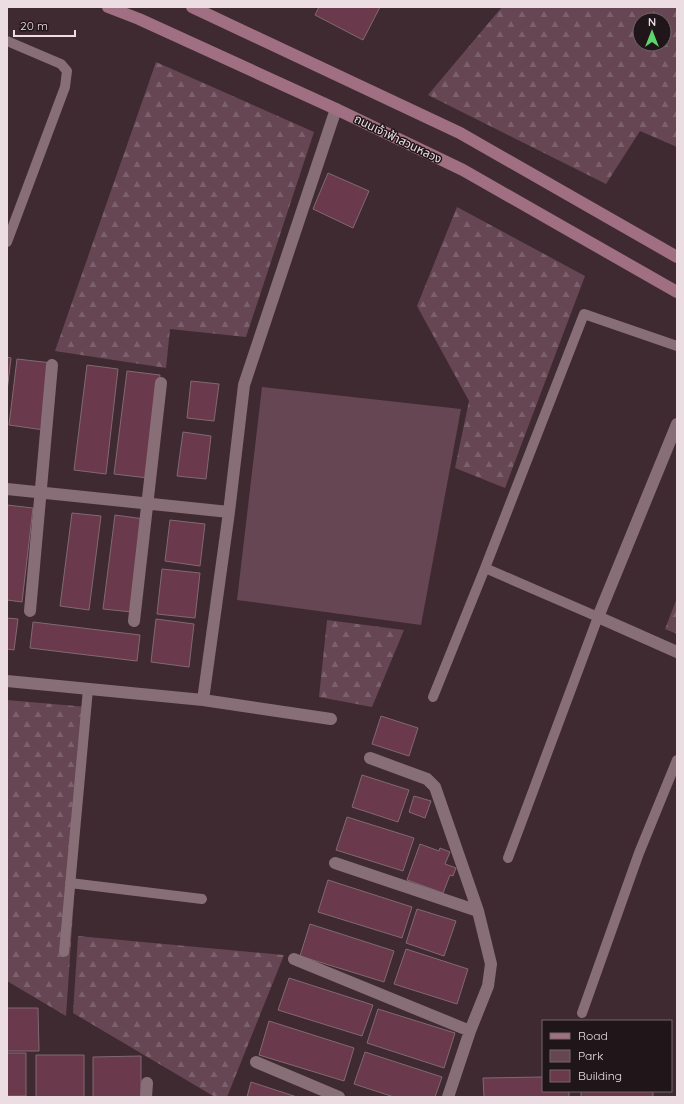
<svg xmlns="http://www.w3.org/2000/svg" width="684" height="1104" font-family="Quicksand,'Noto Sans Thai',sans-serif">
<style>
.green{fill:#664652}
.forest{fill:url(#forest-firs);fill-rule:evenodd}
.building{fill:#6a394c;stroke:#816971}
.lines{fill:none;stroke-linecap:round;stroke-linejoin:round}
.service{stroke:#876e77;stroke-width:10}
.minor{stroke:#876e77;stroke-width:12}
.secondary{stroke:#a07082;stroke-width:12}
.labels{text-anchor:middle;stroke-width:3;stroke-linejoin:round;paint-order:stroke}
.street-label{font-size:12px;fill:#ecdde2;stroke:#201619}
</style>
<defs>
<pattern id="forest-firs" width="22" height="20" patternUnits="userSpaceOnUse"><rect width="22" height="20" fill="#664652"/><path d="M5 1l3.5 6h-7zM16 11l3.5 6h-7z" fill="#7c606b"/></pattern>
</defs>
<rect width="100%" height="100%" fill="#3f2a32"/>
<path class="green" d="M262,387L461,409L421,625L237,600Z"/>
<path class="forest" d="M502,7H677V147L640,131L606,184L428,95ZM640,20H664V44H640Z
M156,62L314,132L246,337L170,329L166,368L55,351Z
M457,207L585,276L505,488L455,468L469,401L417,306Z
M677,598V634L665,629Z
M327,620L404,630L372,707L319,697Z
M7,700L87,707L66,1016L7,981Z
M78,936L284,955L227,1097H215L73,1013Z"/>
<path class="building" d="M319,7H380L363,40L315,15Z
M328,173L369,191L353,228L313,209Z
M7,357L11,358L7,391Z
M17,359L52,363L44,430L9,425Z
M87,365L118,369L106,474L74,470Z
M127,371L160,375L148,478L114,474Z
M191,381L219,384L214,421L187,418Z
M183,432L211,436L206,479L177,476Z
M7,505L33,508L22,602L7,600Z
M72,513L101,516L89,610L60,606Z
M115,515L144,519L132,612L103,609Z
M170,520L205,524L200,566L165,561Z
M162,569L200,573L195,618L157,614Z
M7,618L18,619L14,650L7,649Z
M156,619L194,624L189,667L151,662Z
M33,622L140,635L137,661L30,648Z
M381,716L418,728L409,756L372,744Z
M362,775L409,790L398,822L352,807Z
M414,796L431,801L425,818L409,812Z
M347,817L414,838L403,871L336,850Z
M420,844L439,851L440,848L450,852L445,864L456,868L453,876L450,875L443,893L407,880Z
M328,880L412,907L402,938L318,912Z
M417,909L456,921L444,956L406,943Z
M310,924L394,951L384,982L300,956Z
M406,949L468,969L457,1004L394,984Z
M289,978L373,1005L362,1036L278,1010Z
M7,1008H38L39,1051H7Z
M378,1009L455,1033L444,1068L367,1043Z
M269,1021L354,1048L344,1081L259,1055Z
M365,1052L442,1077L435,1097H394L354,1084Z
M7,1053H26V1096H7Z
M36,1055H84V1097H36Z
M141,1056V1097H93V1057Z
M543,1077V1091H569V1097H484L483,1078Z
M251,1082L297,1097H247Z
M581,1091H653V1097H581Z"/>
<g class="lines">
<path class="service" d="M7,41L61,64L67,71L65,87L7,242
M433,697L485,568
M508,858L598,617L485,568L584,314L677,346
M70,883L202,899
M64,952L88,689
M582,1013L639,853L677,760"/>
<path class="minor" d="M677,424L598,617L677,652
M7,489L229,512
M30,611L52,365
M134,621L161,383
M7,681L203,700L229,512L244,385L336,109
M203,700L331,719
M370,758L427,779L435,787L478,911L491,964L488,986L470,1031L448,1097
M335,863L478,911
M294,959L470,1031
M256,1062L339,1097
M146,1097L147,1083"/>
<path class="secondary" d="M108,7L139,19L336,109L463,170L677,292
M192,7L460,133L677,257"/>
</g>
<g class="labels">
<g class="street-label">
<text transform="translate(398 139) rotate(26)" y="4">ถนนเจ้าฟ้าสวนหลวง</text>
</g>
</g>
<rect width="684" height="1104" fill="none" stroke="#ecdde2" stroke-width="16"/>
<rect x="542" y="1020" width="130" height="72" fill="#201619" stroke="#726669"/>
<rect x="550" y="1033" width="20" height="6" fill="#a07082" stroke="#726669"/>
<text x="578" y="1040" font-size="12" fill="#ecdde2">Road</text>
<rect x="550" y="1050" width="20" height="12" fill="#664652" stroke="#726669"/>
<text x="578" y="1060" font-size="12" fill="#ecdde2">Park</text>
<rect x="550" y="1070" width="20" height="12" fill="#6a394c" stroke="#726669"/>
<text x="578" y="1080" font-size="12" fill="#ecdde2">Building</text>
<g transform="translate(652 32)"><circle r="19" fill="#201619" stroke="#726669"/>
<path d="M0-3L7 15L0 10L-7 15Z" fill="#5cd56d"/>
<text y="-6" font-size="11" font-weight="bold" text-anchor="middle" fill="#ecdde2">N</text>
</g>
<path d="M14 30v6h61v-6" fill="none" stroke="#ecdde2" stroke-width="2"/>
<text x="20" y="30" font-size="12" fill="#ecdde2" stroke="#201619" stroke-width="3" paint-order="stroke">20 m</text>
</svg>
